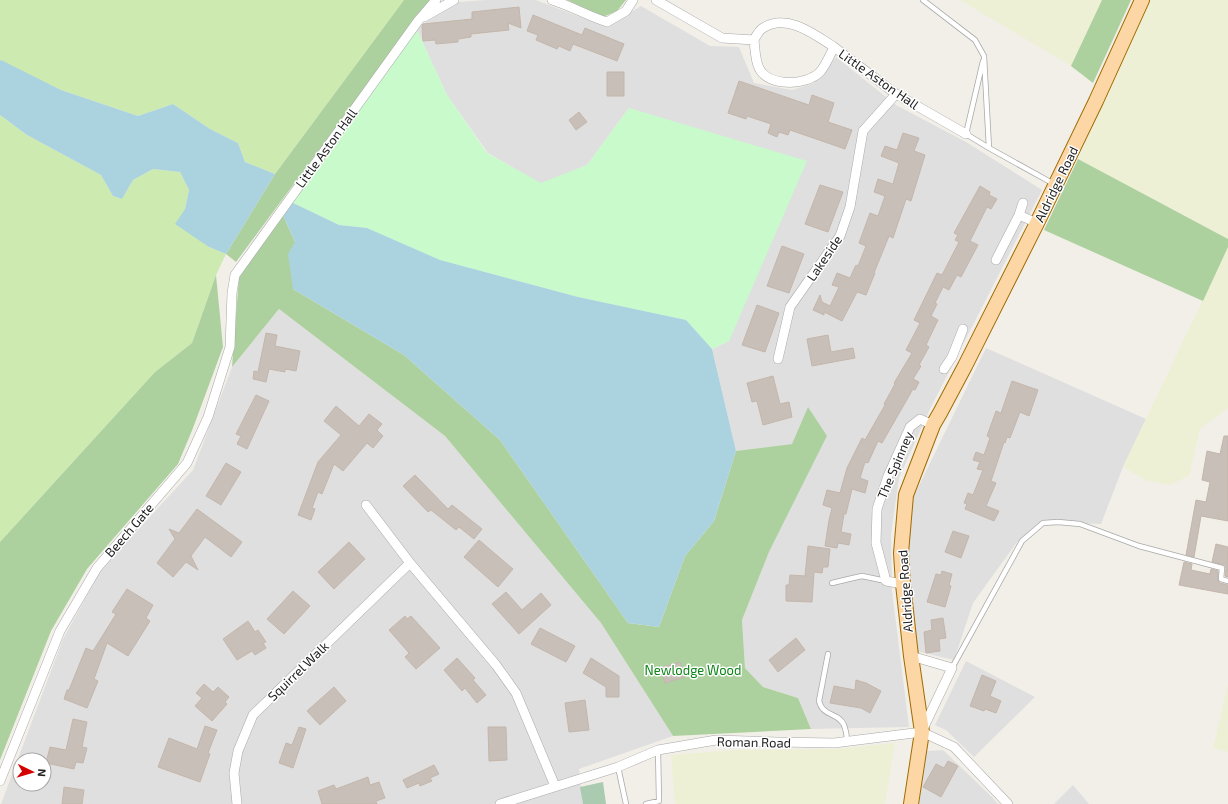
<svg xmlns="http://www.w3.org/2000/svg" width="1228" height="804" font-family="'Exo 2',sans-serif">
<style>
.residential{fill:#e0dfdf;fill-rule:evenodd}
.farmland{fill:#eef0d5}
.grass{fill:#cdebb0}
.forest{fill:#add19e}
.cemetery{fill:#aacbaf}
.park{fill:#c8facc}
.water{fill:#aad3df}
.building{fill:#c7bfb8;stroke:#c4b6ab}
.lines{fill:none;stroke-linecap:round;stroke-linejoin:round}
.lane-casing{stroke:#a9a9a9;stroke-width:6}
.street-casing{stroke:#a9a9a9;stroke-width:10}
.primary-casing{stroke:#a06b00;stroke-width:16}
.lane{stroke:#fff;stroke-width:4.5}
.street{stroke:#fff;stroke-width:9}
.primary{stroke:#fcd6a4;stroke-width:14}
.labels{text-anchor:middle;stroke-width:3;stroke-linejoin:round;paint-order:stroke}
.street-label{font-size:13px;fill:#222;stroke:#fff}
.park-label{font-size:13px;fill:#0c8416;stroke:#fff}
</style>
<rect width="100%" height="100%" fill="#f2efe9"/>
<path class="residential" d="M486,0H536L606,27L641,6L710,46L739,47L754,83L792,90L814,83L836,57L896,105L966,142L1042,190L930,409L899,478L891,534L892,591L909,727L811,729L798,698L763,687L745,668L742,620L769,552L827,436L792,444L736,451L712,349L729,341L629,108L587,165L541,184L488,153L447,95L416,28L458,2Z
M279,309L445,436L601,623L673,736L579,769L583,804H1L63,639L101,570L193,470L232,367ZM20,760H44V784H20Z
M986,348L1146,419L1123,467L1101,524L1042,522L1017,542L973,603L954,660L916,651L909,550L913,498Z
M966,661L1035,697L974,757L946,730L935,725Z
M943,750L991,796L998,804H919L927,751Z
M1073,785L1089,804H1054Z"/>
<path class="farmland" d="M960,0H1102L1071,66Z
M1150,0H1228V239L1078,159Z
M1228,247V408L1200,429L1189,476L1170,485L1145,480L1123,467Z
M1228,684V752L1213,748Z
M895,743L885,804H675L671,755L733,750L837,749Z"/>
<path class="grass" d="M0,0H404L275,174L245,162L238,143L210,129L173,104L138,116L61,90L0,61Z
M0,115L27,135L101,175L113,196L122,199L133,180L153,169L180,172L189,190L185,209L209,247L226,254L216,275L192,343L155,372L0,542Z"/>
<path class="forest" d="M404,0H430L236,262L226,254L275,174Z
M567,0H626L617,11L603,17Z
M1102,0H1131L1093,83L1071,66Z
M1078,159L1228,239V247L1203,301L1044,230Z
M282,213L295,242L293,289L404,355L500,440L628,623L659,627L685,556L714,521L736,451L792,444L808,407L827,436L769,552L742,620L745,668L763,687L798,698L811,729L673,736L601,623L445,436L279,309L232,367L239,277Z
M216,275L223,347L193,428L178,464L87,569L51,631L0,760V542L155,372L192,343Z"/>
<path class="cemetery" d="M603,782L606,804H583L580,787Z"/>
<path class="park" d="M416,28L447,95L487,153L541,183L587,165L629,108L807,161L729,341L712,349L686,320L578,297L440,260L367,228L339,225L289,201Z"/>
<path class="water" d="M1,60L61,90L138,116L173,104L210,129L238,143L245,162L275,174L226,254L209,247L175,224L185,209L189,190L180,172L153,169L133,180L122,199L113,196L101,175L27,135L0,115V61Z
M289,201L339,225L367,228L440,260L578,297L686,320L712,349L736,451L714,521L685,556L659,627L628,623L500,440L404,355L293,289L288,254L295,242L282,213Z"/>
<path class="building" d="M519,7L521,28L508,23L509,30L471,34V37L458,39V42L436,44L435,40L423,41L422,26L423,24L472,19V12Z
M533,15L582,35L585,28L624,44L617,61L573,44L570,51L559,46L557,49L536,40L538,35L527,31Z
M607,72H624V96H607Z
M739,81L809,105L812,95L834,103L828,122L852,130L845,149L790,130L788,135L779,132L777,137L768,133L771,124L747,116L746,119L728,113Z
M579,112L587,122L576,130L569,120Z
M903,133L919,138L914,151L925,155L911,201L906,199L893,238L889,236L874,273H875L866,295L857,292L842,321L824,312V315L813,310L820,295L822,302L830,306L839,287L832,285L837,273L850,278L856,265L858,266L866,246L859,243L870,213L878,216L885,196L874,192L878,179L893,184L899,163L881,156L885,146L897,150Z
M820,185L843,192L828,232L805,224Z
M980,186L990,192L989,195L997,199L991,209L987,207L970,241L978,245L961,277L957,275L949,290L943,287L935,303L937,304L931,316L938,320L926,345L929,347L919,365L921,366L913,379L919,382L915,390L913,389L882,443L878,441L868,463L865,462L860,478L868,481L865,493L852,489L846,514H844L841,532L851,534L849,545L838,543L837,548L825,546L829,520L832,508L823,505L827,490L840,493L847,468L862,438L865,440L885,405L884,404L895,384L894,383L912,353L906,350L920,323L914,320L937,273L942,275L959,242L955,240L958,235L954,233Z
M782,246L804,254L789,293L767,286Z
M757,305L779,313L765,352L742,345Z
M266,333L277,335L275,346L300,351L296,371L285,369V372L269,369L266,382L253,379L254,371L258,372Z
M828,335L831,352L853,348L855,358L812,366L807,339Z
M773,376L780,404L789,402L792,417L763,425L757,401L752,402L747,383Z
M1012,381L1038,390L1029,416L1020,412L1010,438L1007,437L1005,443L1004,442L991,481L996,483L986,506L999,511L994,521L965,509L967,504L964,503L968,493L973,495L983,470L977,469L980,462L973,460L976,452L984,455L990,438L987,436L996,411L1001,413Z
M256,395L269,401L247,449L237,444L241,436L236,434Z
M336,406L359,426L369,414L382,424L377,430L383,436L373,448L367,443L343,471L334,464L322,494L318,492L312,508L315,509L311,520L298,515L318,462L341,435L324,421Z
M1224,436H1228V521L1201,516L1194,557L1186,555L1196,500L1206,502L1210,482L1202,480L1207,451L1220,454Z
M226,463L241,472L221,505L206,496Z
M415,475L448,509L452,505L482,529L474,539L459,527L456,530L431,510L428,512L403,486Z
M197,509L242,542L231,557L205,537L191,556L198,570L186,562L173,577L157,563L175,539L169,529L179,533Z
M953,531L969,536L961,558L945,552Z
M479,540L513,569L498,587L464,557Z
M349,542L365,559L334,589L318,572Z
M1216,544L1228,547V577L1225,576L1226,568L1225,565L1212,562Z
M808,546L830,549L828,567H823L822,573L814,572L812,602L786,601V585H789L790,575L805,576Z
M1184,562L1192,564L1191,570L1210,574L1211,569L1218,571V581L1220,583L1228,585V594L1179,585Z
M942,571L952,574L949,585L951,586L945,607L927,602L936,574L941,575Z
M127,589L153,605L146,618L150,621L128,656L107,643L94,679L98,681L87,708L64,699L67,690H69L86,648L93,651L116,614L112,612Z
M293,591L310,606L284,634L267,619Z
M506,592L522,610L541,593L551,605L519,634L492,604Z
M405,616L407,619L411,616L440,648L416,669L405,657L409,653L389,630Z
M943,618L946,638L939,639L940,651L926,653L924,632L932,630L931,620Z
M248,621L255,632L258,630L266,642L263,643L266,648L255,655L252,651L237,660L223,639Z
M540,628L575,646L566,662L531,644Z
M796,638L805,650L778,672L769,660Z
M457,658L475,678L473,680L486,695L477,703L465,688L462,691L444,670Z
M591,658L619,676V697H606V687L583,673Z
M680,662L685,677L665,683L660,668Z
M982,675L996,681L990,696L1001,701L996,713L985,709L984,711L970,706Z
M856,680L866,683L881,691L870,713L861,708L830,703L834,686L855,690Z
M204,684L213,692L218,687L229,697L225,702L227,704L212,721L195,706L202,698L196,693Z
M334,687L346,701L320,725L307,711Z
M585,700L589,730L569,732L565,703Z
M73,719L87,722L82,747L87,748L83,763L76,762L74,769L46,763L50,747L66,750Z
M205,726L217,730L208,753L210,754L200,782L158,767L169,738L197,749Z
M299,727L306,729L293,768L279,763L286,743L292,745Z
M488,727H506L507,760L489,761Z
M948,761L958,766L941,797L923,787L936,764L944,768Z
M434,765L439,774L430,778L432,781L420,786L419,783L407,788L403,780Z
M368,777L370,785L379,782L385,798L376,801L377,804H322L318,791L334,785L336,789Z
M64,787L84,790L82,804H62Z"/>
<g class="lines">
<defs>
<path id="lane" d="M923,0L975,40L984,56L989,148L1054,184
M983,61L966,134L989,148
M832,583L853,578L862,576L886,581
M828,654L819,701C823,717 838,712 844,725C846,730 847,736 847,741
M952,668L1022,541L1043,523L1058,522L1080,524L1139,546L1222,568L1221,579L1228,581
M618,767L626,804
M646,804L659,801L658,750"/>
<path id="street" d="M552,0C571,6 588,16 607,22L626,11L633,0
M656,0L722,38L754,40C755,48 755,60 759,68C768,87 806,86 820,72C826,65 830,55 834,47L896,94L966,134
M424,17L454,0
M754,40C756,36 759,30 763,28C787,13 814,34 834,47
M1019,215L1037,223
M996,260L1019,215L1023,203
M778,359L790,307L840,236L850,207L863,131L896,94
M944,369L952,357L963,329
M366,505L410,563L496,665L516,693L555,786
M903,584L886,581L876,543L877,509L888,476L910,427L920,419L933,425
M911,656L952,668L922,731
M922,732L954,747L1008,804
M0,781L60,631L97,568L187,463L208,417L230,347L232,293L235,275L418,21L436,0
M237,804L234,773L238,751L253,715L410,563
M500,804L618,767L658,750L716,740L777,742L834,743L922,732"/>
<path id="primary" d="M911,804L922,732L911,656L903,584L901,553L906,495L933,425L940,413L965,366L1037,223L1096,101L1142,0"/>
</defs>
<use href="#lane" class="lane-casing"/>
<use href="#street" class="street-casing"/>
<use href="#primary" class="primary-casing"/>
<use href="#lane" class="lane"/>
<use href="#street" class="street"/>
<use href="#primary" class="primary"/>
</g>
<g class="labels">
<g class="street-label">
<text transform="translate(879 79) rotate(35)" y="5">Little Aston Hall</text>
<text transform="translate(326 148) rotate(-54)" y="5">Little Aston Hall</text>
<text transform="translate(1056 184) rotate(-64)" y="5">Aldridge Road</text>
<text transform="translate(824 258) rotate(-56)" y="5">Lakeside</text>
<text transform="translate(895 465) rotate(-67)" y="5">The Spinney</text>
<text transform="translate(129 530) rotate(-49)" y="5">Beech Gate</text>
<text transform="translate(905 591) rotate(-94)" y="5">Aldridge Road</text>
<text transform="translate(298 671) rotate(-44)" y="5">Squirrel Walk</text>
<text transform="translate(754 742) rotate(1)" y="5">Roman Road</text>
</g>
<g class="park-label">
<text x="693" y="675">Newlodge Wood</text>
</g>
</g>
<g transform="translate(32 772) rotate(95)"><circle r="19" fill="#ffffff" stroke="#a7a7a7"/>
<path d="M0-3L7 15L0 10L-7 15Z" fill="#d40000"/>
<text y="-6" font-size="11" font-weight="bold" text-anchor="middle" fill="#222222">N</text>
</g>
</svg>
